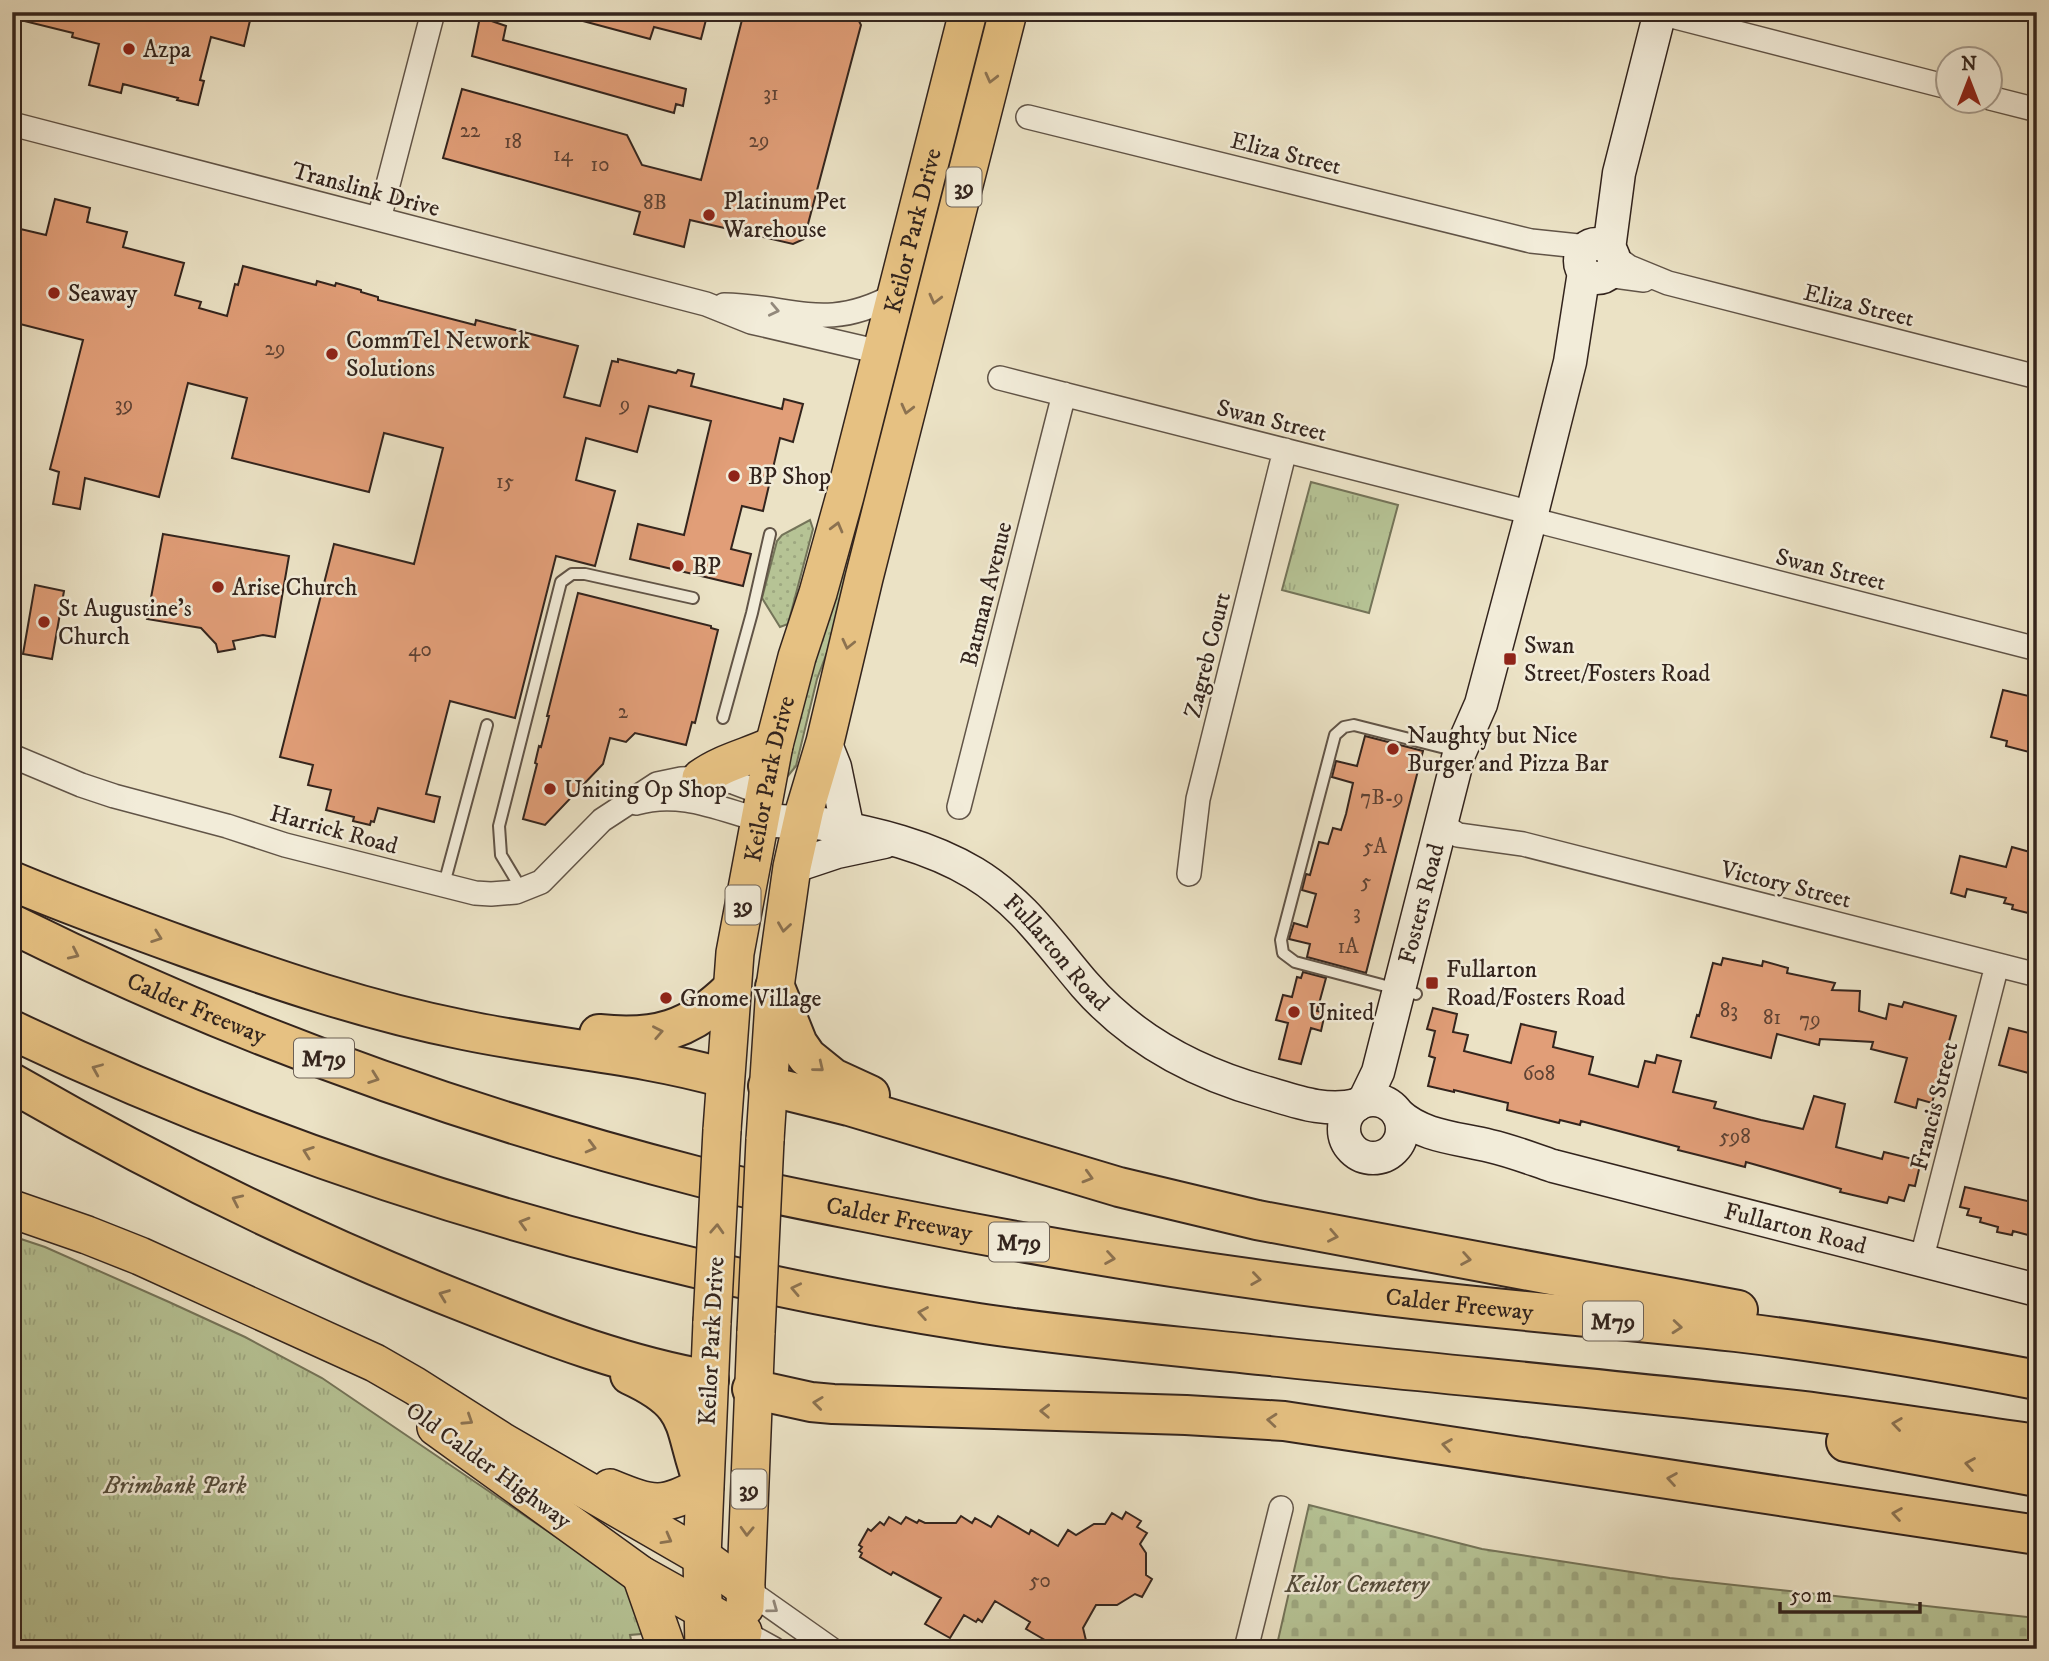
<svg xmlns="http://www.w3.org/2000/svg" width="2049" height="1661" font-family="'IM FELL DW Pica',serif">
<style>
.grass{fill:url(#grass-dots);stroke:#747459;stroke-width:2}
.cemetery{fill:url(#cemetery-stones);stroke:#747459;stroke-width:2}
.park{fill:url(#park-tufts);stroke:#747459;stroke-width:2}
.building{fill:#e19e78;stroke:#33241d;stroke-width:2}
.lines{fill:none;stroke-linecap:round;stroke-linejoin:round}
.lane-casing{stroke:#615447;stroke-width:14}
.street-casing{stroke:#615447;stroke-width:26}
.secondary-casing{stroke:#33241d;stroke-width:35}
.primary-casing{stroke:#33241d;stroke-width:40}
.highway-casing{stroke:#33241d;stroke-width:42}
.lane{stroke:#f2ecd9;stroke-width:10}
.street{stroke:#f2ecd9;stroke-width:23}
.secondary{stroke:#f2ecd9;stroke-width:32}
.primary{stroke:#e6c182;stroke-width:37}
.highway{stroke:#e6c182;stroke-width:38}
.primary-bridge-casing{stroke:#33241d;stroke-width:40;stroke-linecap:butt}
.primary-bridge{stroke:#e6c182;stroke-width:37}
.oneway{stroke:#8c7250}
.oneway2{stroke:#92887b}
.poi-dot{fill:#8f2418;stroke:#f2ecd9;stroke-width:2.5}
.labels{text-anchor:middle;stroke-width:5;stroke-linejoin:round;paint-order:stroke}
.number-label{font-size:21px;fill:#5e4234}
.shield{fill:#f2ecd9;stroke:#6c6055;stroke-width:2}
.shield-label{font-size:23px;font-weight:bold;fill:#33241d}
.poi-label{font-size:24px;fill:#33241d;stroke:#f2ecd9;text-anchor:start}
.street-label{font-size:24px;fill:#33241d;stroke:#f2ecd9}
.park-label{font-size:24px;font-style:italic;fill:#544c3b;stroke:#f2ecd9}
</style>
<defs>
<pattern id="grass-dots" width="8" height="8" patternUnits="userSpaceOnUse" patternTransform="scale(1.75)"><rect width="8" height="8" fill="#b6c395"/><path d="M2 2h.1M6 6h.1" fill="none" stroke="#9da780" stroke-width="1.8" stroke-linecap="round"/></pattern>
<pattern id="cemetery-stones" width="16" height="16" patternUnits="userSpaceOnUse" patternTransform="scale(1.75)"><rect width="16" height="16" fill="#b6c395"/><path d="M2 7V4a2 2 0 0 1 4 0v3zM10 15v-3a2 2 0 0 1 4 0v3z" fill="#9da780"/></pattern>
<pattern id="park-tufts" width="24" height="20" patternUnits="userSpaceOnUse" patternTransform="scale(1.75)"><rect width="24" height="20" fill="#b6c395"/><path d="M3 7l-1-3M5 7V3M7 7l1-3M15 17l-1-3M17 17v-4M19 17l1-3" fill="none" stroke="#9da780"/></pattern>
</defs>
<rect width="100%" height="100%" fill="#ebe2c5"/>
<filter id="stains"><feTurbulence type="fractalNoise" baseFrequency=".00286" numOctaves="4"/><feColorMatrix values="0 0 0 0 .2 0 0 0 0 .09 0 0 0 0 .02 0 0 0 .5 -.17"/></filter>
<radialGradient id="worn" r=".72"><stop offset=".6" stop-color="#630" stop-opacity="0"/><stop offset="1" stop-color="#630" stop-opacity=".3"/></radialGradient>
<path class="grass" d="M902,364L841,615L817,679L796,766L787,777L785,774L889,369Z
M810,520L813,529L788,624L780,627L762,598L777,541L782,535Z"/>
<path class="cemetery" d="M1309,1505L1482,1549L1670,1578L2037,1618V1649H1276Z"/>
<path class="park" d="M1311,482L1398,505L1369,613L1282,590Z
M12,1236L45,1247L169,1302L245,1337L322,1378L621,1581L640,1601L653,1633L630,1635L633,1649H12Z"/>
<path class="building" d="M12,12H252L244,46L211,37L200,80L204,81L198,105L177,100L178,98L123,84L121,93L89,85L99,44L72,37L73,33L12,18Z
M569,12H708L701,39L654,27L650,39L568,17Z
M744,12H861L859,21L861,25L804,239L793,244L690,220L684,247L634,234L640,212L443,158L462,89L627,135L642,165L701,180Z
M480,17L506,26L503,40L686,89L683,106L676,104L674,113L472,56Z
M55,199L90,208L87,222L127,232L123,247L184,263L175,295L201,302L199,308L227,316L235,284L238,285L243,266L316,285L317,281L335,286L336,283L361,290V292L378,297V300L475,325L476,320L578,346L564,397L600,406L612,361L618,362V359L676,373L678,370L694,374L691,386L782,409L784,399L803,404L793,442L780,438L763,511L742,506L731,549L751,554L743,586L630,559L638,524L684,535L711,421L649,406L637,452L586,438L576,480L615,491L595,566L556,556L515,718L450,701L426,794L440,797L434,822L378,808L374,822L371,821L370,825L353,821L354,817L326,810L331,790L308,785L313,765L280,757L334,544L414,564L443,448L384,433L369,492L232,458L247,398L188,383L159,497L85,478L80,509L53,504L59,472L50,469L83,340L12,322V227L46,235Z
M163,534L289,556L275,637L263,635L233,641L235,649L218,652L216,644L201,628L147,619Z
M35,585L64,591L52,659L23,654Z
M578,593L711,626V628L718,630L695,723L692,722L686,745L635,733L626,742L610,738L603,764L545,825L523,819L537,764L535,763L539,746L541,747L549,716H547Z
M2003,690L2037,698V754L2006,746L2007,741L1991,737Z
M1365,736L1423,751L1366,973L1307,957L1310,944L1289,939L1294,923L1307,927L1316,894L1302,890L1306,874L1310,875L1319,842L1328,844L1333,828L1341,830L1346,814L1353,783L1332,777L1336,761L1357,766Z
M2012,847L2037,854V881L2028,913L2012,909L2013,905L2004,903L2006,898L1967,889L1965,897L1951,893L1960,856L2006,867Z
M1723,958L1762,966L1763,961L1788,968L1787,973L1835,983L1832,990L1860,991L1859,1011L1886,1019L1889,1004L1902,1007L1904,1002L1956,1016L1932,1103L1918,1099L1916,1108L1895,1102L1907,1058L1871,1049L1873,1042L1820,1039L1819,1045L1777,1034L1771,1058L1691,1037L1697,1015L1699,1016L1713,963L1721,965Z
M1303,972L1326,978L1317,1011L1325,1013L1321,1031L1311,1028L1301,1064L1279,1059L1288,1023L1276,1020L1283,995L1292,997L1297,977L1301,978Z
M1433,1008L1457,1014L1453,1032L1468,1035L1464,1051L1511,1063L1521,1024L1556,1032L1553,1047L1593,1057L1589,1074L1638,1087L1645,1061L1655,1063L1657,1055L1681,1061L1673,1092L1716,1102L1714,1108L1761,1120L1803,1129L1814,1096L1845,1104L1836,1147L1882,1159L1884,1152L1921,1161L1915,1186L1909,1185L1904,1201L1889,1197L1887,1203L1840,1192L1841,1189L1746,1162L1745,1167L1702,1156L1678,1150L1679,1147L1581,1121L1580,1125L1560,1120L1559,1123L1507,1110L1508,1103L1454,1090V1092L1428,1086L1435,1058L1429,1056L1435,1031L1427,1029Z
M2009,1028L2037,1035V1057L2032,1074L1999,1065Z
M1965,1187L2036,1203L2028,1235L2013,1231L2012,1235L1997,1232L1998,1227L1980,1222L1981,1218L1967,1215L1969,1209L1960,1207Z
M1126,1512L1141,1521L1137,1527L1147,1533L1140,1544L1146,1553V1575L1152,1579L1142,1597L1135,1594L1117,1605H1096L1083,1628L1088,1649H1056L1055,1646L1026,1629L1030,1622L995,1601L982,1622L978,1619L976,1622L964,1615L950,1638L925,1624L941,1598L893,1572L891,1575L860,1557L862,1553L859,1551L862,1547L859,1545L868,1529L871,1531L880,1522L884,1525L889,1517L901,1524L906,1517L917,1523L919,1520L925,1523H956L961,1516L972,1523L975,1518L991,1527L998,1516L1029,1534L1031,1530L1058,1546L1068,1530L1076,1535L1094,1524H1105L1112,1513L1122,1519Z"/>
<g class="lines">
<defs>
<path id="lane" d="M723,718L752,613L770,534
M444,884L487,725
M522,890L501,855L499,826L561,582L572,574H585L693,598
M1416,994L1295,962L1283,953L1281,940L1335,735L1344,727L1354,725L1457,751"/>
<path id="street" d="M1660,13L1948,87
M1990,98L2037,110
M1028,117L1531,241L1588,247
M12,124L706,304L751,322L880,352
M379,219L433,12
M1614,256L1629,267L1668,283L2037,377
M1607,275L1644,280
M724,305C794,306 825,333 895,295
M1000,378L1532,513
M1530,519L2037,649
M12,756L81,785L114,796L227,826L285,845L475,893L491,894L516,892L541,882L602,820L657,784L681,779L707,778L733,782L765,794
M636,803C680,790 719,809 760,820
M959,807L1064,394
M1441,824L1458,835L1523,844L2037,975
M1189,874L1198,799L1285,450
M1921,1261L1997,965
M746,1589L831,1649
M743,1632L774,1649
M1246,1649L1281,1508"/>
<g id="secondary">
<circle cx="1597" cy="261" r="17"/>
<path d="M1609,249L1619,173L1660,12"/>
<path d="M825,742L835,767L848,830"/>
<path id="s1" d="M760,820C781,822 803,821 823,824C874,833 929,846 974,873C1022,902 1049,943 1085,985C1132,1039 1196,1073 1264,1092C1295,1101 1325,1113 1357,1105"/>
<path d="M792,867L837,852L884,842"/>
<circle cx="1373" cy="1129" r="29"/>
<path id="s2" d="M1364,1101L1378,1072L1459,754L1481,704L1532,513L1570,362L1584,272"/>
<path id="s3" d="M1398,1114C1423,1137 1458,1138 1490,1146C1512,1151 1532,1159 1553,1166L2037,1290"/>
</g>
<g id="primary">
<path d="M701,778C723,762 749,757 774,745"/>
<path id="s4" d="M722,1130L735,953L774,745L797,657L818,593L845,496L968,12"/>
<path d="M765,1140L775,987L792,867L805,809L825,742L864,578L1008,12"/>
<path d="M12,1209L87,1235L140,1256L375,1363L415,1386L503,1442L702,1557L746,1589"/>
<path d="M436,1427L641,1575L743,1632"/>
<path d="M610,1488C654,1506 662,1508 704,1485"/>
<path d="M641,1575L667,1649"/>
<path d="M745,1607L756,1332"/>
<path d="M704,1649L702,1557L712,1322"/>
</g>
<g id="highway">
<path d="M12,881C69,905 127,926 185,947C277,980 368,1011 464,1030C550,1048 640,1054 724,1078"/>
<path id="s5" d="M12,924C231,1033 463,1116 700,1177C764,1193 830,1205 895,1218C1049,1249 1205,1274 1361,1293C1486,1309 1611,1318 1736,1332C1837,1344 1937,1361 2037,1380"/>
<path d="M775,987L798,1044L807,1057L833,1078L870,1095"/>
<path d="M12,1030C317,1175 645,1271 978,1323C1078,1338 1179,1346 1279,1357C1459,1376 1640,1392 1820,1413C1892,1422 1964,1434 2037,1444"/>
<path d="M599,1034C656,1040 690,1030 731,990"/>
<path d="M12,1083C158,1167 319,1246 476,1307C551,1337 629,1366 709,1380"/>
<path d="M768,1086L849,1106L1119,1187L1257,1220L1738,1310"/>
<path d="M630,1375C697,1406 681,1426 704,1485"/>
<path d="M752,1389L811,1402L833,1404L1186,1415L1284,1421L2037,1535"/>
<path d="M1846,1442L2037,1477"/>
</g>
</defs>
<use href="#lane" class="lane-casing"/>
<use href="#street" class="street-casing"/>
<use href="#secondary" class="secondary-casing"/>
<use href="#primary" class="primary-casing"/>
<use href="#highway" class="highway-casing"/>
<use href="#lane" class="lane"/>
<use href="#street" class="street"/>
<use href="#secondary" class="secondary"/>
<use href="#primary" class="primary"/>
<use href="#highway" class="highway"/>
<defs>
<path id="primary-bridge" d="M712,1322L722,1130
M756,1332L765,1140"/>
</defs>
<use href="#primary-bridge" class="primary-bridge-casing"/>
<use href="#primary-bridge" class="primary-bridge"/>
</g>
<defs><path id="oneway-chevron" d="M-2-3.5L2.5 0L-2 3.5" fill="none" stroke-width="1.6" stroke-linecap="round" stroke-linejoin="round" transform="scale(1.75)"/></defs>
<g class="oneway">
<use href="#oneway-chevron" transform="translate(991 78) rotate(104)"/>
<use href="#oneway-chevron" transform="translate(935 299) rotate(104)"/>
<use href="#oneway-chevron" transform="translate(907 409) rotate(104)"/>
<use href="#oneway-chevron" transform="translate(837 527) rotate(-75)"/>
<use href="#oneway-chevron" transform="translate(848 644) rotate(103)"/>
<use href="#oneway-chevron" transform="translate(784 927) rotate(98)"/>
<use href="#oneway-chevron" transform="translate(157 937) rotate(20)"/>
<use href="#oneway-chevron" transform="translate(74 954) rotate(25)"/>
<use href="#oneway-chevron" transform="translate(658 1032) rotate(-11)"/>
<use href="#oneway-chevron" transform="translate(819 1067) rotate(39)"/>
<use href="#oneway-chevron" transform="translate(97 1069) rotate(-157)"/>
<use href="#oneway-chevron" transform="translate(374 1078) rotate(20)"/>
<use href="#oneway-chevron" transform="translate(591 1147) rotate(15)"/>
<use href="#oneway-chevron" transform="translate(308 1152) rotate(-160)"/>
<use href="#oneway-chevron" transform="translate(1088 1177) rotate(16)"/>
<use href="#oneway-chevron" transform="translate(237 1200) rotate(-155)"/>
<use href="#oneway-chevron" transform="translate(524 1223) rotate(-164)"/>
<use href="#oneway-chevron" transform="translate(717 1229) rotate(-87)"/>
<use href="#oneway-chevron" transform="translate(1333 1236) rotate(11)"/>
<use href="#oneway-chevron" transform="translate(1110 1258) rotate(9)"/>
<use href="#oneway-chevron" transform="translate(1466 1259) rotate(10)"/>
<use href="#oneway-chevron" transform="translate(1256 1279) rotate(8)"/>
<use href="#oneway-chevron" transform="translate(796 1289) rotate(-168)"/>
<use href="#oneway-chevron" transform="translate(444 1295) rotate(-159)"/>
<use href="#oneway-chevron" transform="translate(923 1313) rotate(-170)"/>
<use href="#oneway-chevron" transform="translate(1677 1327) rotate(5)"/>
<use href="#oneway-chevron" transform="translate(818 1403) rotate(-173)"/>
<use href="#oneway-chevron" transform="translate(1045 1411) rotate(-178)"/>
<use href="#oneway-chevron" transform="translate(468 1420) rotate(33)"/>
<use href="#oneway-chevron" transform="translate(1272 1420) rotate(-175)"/>
<use href="#oneway-chevron" transform="translate(1897 1424) rotate(-172)"/>
<use href="#oneway-chevron" transform="translate(1447 1445) rotate(-171)"/>
<use href="#oneway-chevron" transform="translate(1970 1464) rotate(-170)"/>
<use href="#oneway-chevron" transform="translate(1672 1479) rotate(-171)"/>
<use href="#oneway-chevron" transform="translate(1897 1514) rotate(-171)"/>
<use href="#oneway-chevron" transform="translate(747 1531) rotate(92)"/>
<use href="#oneway-chevron" transform="translate(667 1539) rotate(29)"/>
</g>
<g class="oneway2">
<use href="#oneway-chevron" transform="translate(774 310) rotate(12)"/>
<use href="#oneway-chevron" transform="translate(773 1608) rotate(36)"/>
</g>
<g class="poi-dot">
<circle cx="129" cy="49" r="7"/>
<circle cx="709" cy="215" r="7"/>
<circle cx="54" cy="293" r="7"/>
<circle cx="332" cy="354" r="7"/>
<circle cx="734" cy="476" r="7"/>
<circle cx="678" cy="566" r="7"/>
<circle cx="218" cy="587" r="7"/>
<circle cx="44" cy="622" r="7"/>
<rect x="1503" y="652" width="14" height="14" rx="3.5"/>
<circle cx="1393" cy="749" r="7"/>
<circle cx="550" cy="789" r="7"/>
<rect x="1425" y="976" width="14" height="14" rx="3.5"/>
<circle cx="666" cy="998" r="7"/>
<circle cx="1294" cy="1012" r="7"/>
</g>
<g class="labels">
<g class="number-label">
<text x="771" y="100">31</text>
<text x="470" y="137">22</text>
<text x="759" y="147">29</text>
<text x="513" y="148">18</text>
<text x="563" y="161">14</text>
<text x="600" y="171">10</text>
<text x="655" y="209">8B</text>
<text x="275" y="355">29</text>
<text x="124" y="411">39</text>
<text x="625" y="411">9</text>
<text x="505" y="488">15</text>
<text x="420" y="656">40</text>
<text x="623" y="718">2</text>
<text x="1382" y="804">7B-9</text>
<text x="1375" y="853">5A</text>
<text x="1366" y="888">5</text>
<text x="1357" y="919">3</text>
<text x="1348" y="953">1A</text>
<text x="1729" y="1017">83</text>
<text x="1772" y="1024">81</text>
<text x="1810" y="1026">79</text>
<text x="1539" y="1080">608</text>
<text x="1735" y="1143">598</text>
<text x="1040" y="1587">50</text>
</g>
<g class="shield">
<rect x="946.5" y="167.5" width="35" height="39" rx="5"/>
<rect x="725.5" y="885.5" width="35" height="39" rx="5"/>
<rect x="294" y="1038.5" width="60" height="39" rx="5"/>
<rect x="989" y="1222.5" width="60" height="39" rx="5"/>
<rect x="1583" y="1301.5" width="60" height="39" rx="5"/>
<rect x="731.5" y="1469.5" width="35" height="39" rx="5"/>
</g>
<g class="shield-label">
<text x="964" y="195">39</text>
<text x="743" y="913">39</text>
<text x="324" y="1066">M79</text>
<text x="1019" y="1250">M79</text>
<text x="1613" y="1329">M79</text>
<text x="749" y="1497">39</text>
</g>
<g class="poi-label">
<text x="143" y="57">Azpa</text>
<text x="723" y="209">Platinum Pet<tspan x="723" dy="28">Warehouse</tspan></text>
<text x="68" y="301">Seaway</text>
<text x="346" y="348">CommTel Network<tspan x="346" dy="28">Solutions</tspan></text>
<text x="748" y="484">BP Shop</text>
<text x="692" y="574">BP</text>
<text x="232" y="595">Arise Church</text>
<text x="58" y="616">St Augustine's<tspan x="58" dy="28">Church</tspan></text>
<text x="1524" y="653">Swan<tspan x="1524" dy="28">Street/Fosters Road</tspan></text>
<text x="1407" y="743">Naughty but Nice<tspan x="1407" dy="28">Burger and Pizza Bar</tspan></text>
<text x="564" y="797">Uniting Op Shop</text>
<text x="1446" y="977">Fullarton<tspan x="1446" dy="28">Road/Fosters Road</tspan></text>
<text x="680" y="1006">Gnome Village</text>
<text x="1308" y="1020">United</text>
</g>
<g class="street-label">
<text transform="translate(1286 153) rotate(14)" y="8">Eliza Street</text>
<text transform="translate(366 189) rotate(15)" y="8">Translink Drive</text>
<text dy="8" stroke="none"><textPath href="#s4" startOffset="922">Keilor Park Drive</textPath></text>
<text transform="translate(1859 305) rotate(14)" y="8">Eliza Street</text>
<text transform="translate(1272 420) rotate(14)" y="8">Swan Street</text>
<text transform="translate(1831 569) rotate(14)" y="8">Swan Street</text>
<text transform="translate(986 594) rotate(-76)" y="8">Batman Avenue</text>
<text transform="translate(1207 655) rotate(-76)" y="8">Zagreb Court</text>
<text dy="8" stroke="none"><textPath href="#s4" startOffset="355">Keilor Park Drive</textPath></text>
<text transform="translate(334 829) rotate(15)" y="8">Harrick Road</text>
<text transform="translate(1786 884) rotate(14)" y="8">Victory Street</text>
<text dy="8" stroke="none"><textPath href="#s2" startOffset="206">Fosters Road</textPath></text>
<text dy="8" stroke="none"><textPath href="#s1" startOffset="338">Fullarton Road</textPath></text>
<text dy="8" stroke="none"><textPath href="#s5" startOffset="203">Calder Freeway</textPath></text>
<text transform="translate(1934 1106) rotate(-76)" y="8">Francis Street</text>
<text dy="8" stroke="none"><textPath href="#s5" startOffset="938">Calder Freeway</textPath></text>
<text dy="8" stroke="none"><textPath href="#s3" startOffset="415">Fullarton Road</textPath></text>
<text dy="8" stroke="none"><textPath href="#s5" startOffset="1505">Calder Freeway</textPath></text>
<text transform="translate(711 1341) rotate(-87)" y="8">Keilor Park Drive</text>
<text transform="translate(489 1465) rotate(36)" y="8">Old Calder Highway</text>
</g>
<g class="park-label">
<text x="175" y="1493">Brimbank Park</text>
<text x="1357" y="1592">Keilor Cemetery</text>
</g>
</g>
<rect width="2049" height="1661" fill="none" stroke="#ebe2c5" stroke-width="42"/>
<rect x="14" y="14" width="2021" height="1633" fill="none" stroke="#33241d" stroke-width="3.5"/>
<rect x="21" y="21" width="2007" height="1619" fill="none" stroke="#33241d" stroke-width="2"/>
<g transform="translate(1969 80)"><circle r="33" fill="#f2ecd9" stroke="#a69c8e" stroke-width="2"/>
<path d="M0-5L12 26L0 18L-12 26Z" fill="#8f2418"/>
<text y="-10" font-size="19" font-weight="bold" text-anchor="middle" fill="#33241d">N</text>
</g>
<path d="M1780 1602v10h140v-10" fill="none" stroke="#33241d" stroke-width="3.5"/>
<text x="1790" y="1602" font-size="21" fill="#33241d" stroke="#f2ecd9" stroke-width="5" paint-order="stroke">50 m</text>
<rect width="100%" height="100%" filter="url(#stains)"/>
<rect width="100%" height="100%" fill="url(#worn)"/>
</svg>
